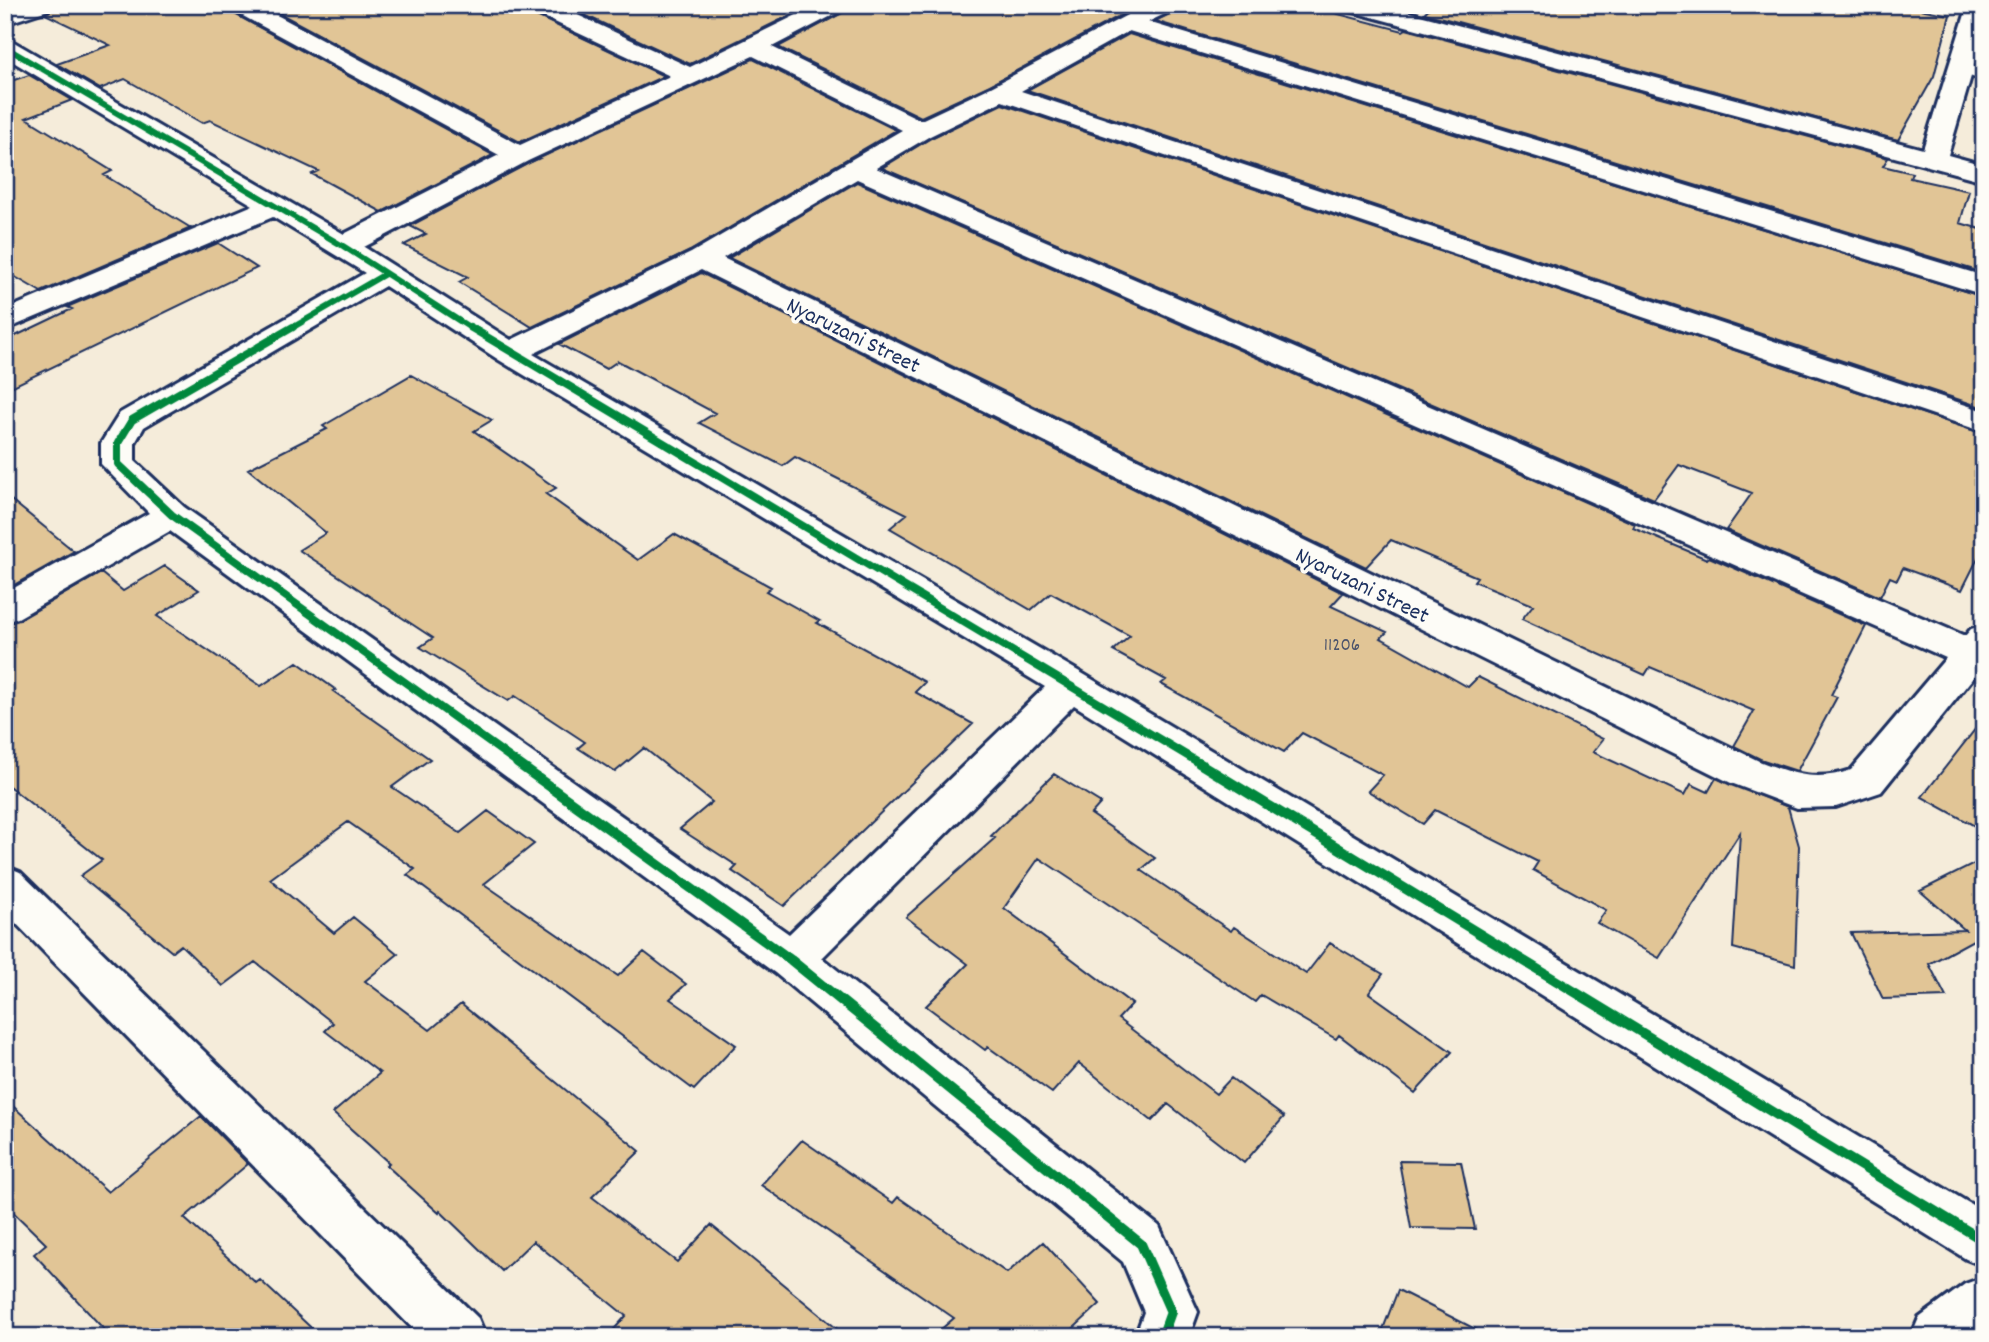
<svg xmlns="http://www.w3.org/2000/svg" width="1989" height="1342" font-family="Dekko,sans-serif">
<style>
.building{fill:#e1c596;stroke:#1b2f5e;stroke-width:2}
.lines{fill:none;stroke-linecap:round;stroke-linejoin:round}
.lane-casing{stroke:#1b2f5e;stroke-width:5}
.street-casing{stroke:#1b2f5e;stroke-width:6}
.secondary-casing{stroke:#1b2f5e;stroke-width:6}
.lane{fill:#fdfcf7;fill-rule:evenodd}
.street{fill:#fdfcf7;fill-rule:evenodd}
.secondary{fill:#fdfcf7;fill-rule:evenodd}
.cycleway-far2-casing{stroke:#fdfcf7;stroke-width:9}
.cycleway-far1-casing{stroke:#fdfcf7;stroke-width:12}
.cycleway-casing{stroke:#fdfcf7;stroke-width:15}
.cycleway-far2{stroke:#00873e;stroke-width:6}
.cycleway-far1{stroke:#00873e;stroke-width:8}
.cycleway{stroke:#00873e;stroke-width:10}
.labels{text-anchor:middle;stroke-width:7;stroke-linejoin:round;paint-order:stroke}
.number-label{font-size:19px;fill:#4c546c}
.street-label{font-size:23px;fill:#1b2f5e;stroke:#fdfcf7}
</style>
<rect width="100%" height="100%" fill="#f5ecda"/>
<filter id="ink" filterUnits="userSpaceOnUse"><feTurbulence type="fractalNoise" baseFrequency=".0143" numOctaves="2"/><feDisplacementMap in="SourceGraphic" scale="14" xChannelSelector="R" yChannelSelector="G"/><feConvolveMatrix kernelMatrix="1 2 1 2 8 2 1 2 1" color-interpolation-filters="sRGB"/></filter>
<g filter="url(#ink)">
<path class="building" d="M53,5H227L231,12L493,155L382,212L312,174L318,171L210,120L202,123L125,79L100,89L57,64L110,45L45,14L50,11Z
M264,5H524L528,12L664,76L520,142Z
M563,5H811L690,64Z
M848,5H1140L990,85L921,117L778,47L844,12Z
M1178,5H1304L1403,31L1406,29L1888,158L1883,166L1912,173L1910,178L1969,191L1960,223L1984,230V273L1155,21L1174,12Z
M1433,5H1900L1950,15L1934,76L1898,140L1424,13Z
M1129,34L1984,297V408L1027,90Z
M753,59L896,130L690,251L532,327L459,282L468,277L404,245L426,234L410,226L529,163Z
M29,75L72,100L26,118L112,171L104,175L191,228L41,292L5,271V83Z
M1002,104L1984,434V546L1962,590L1903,568L1897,580L1890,577L1880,597L1726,530L1752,493L1679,465L1654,499L882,168L931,138Z
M857,182L1635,524L1633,528L1707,559L1709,557L1866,626L1831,695L1837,697L1797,771L1760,759L1734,746L1754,711L1650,667L1645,675L1522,619L1533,605L1474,581L1477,577L1391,540L1366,567L729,258Z
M218,243L257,268L5,390V341L72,309L67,307Z
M701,273L1343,593L1331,606L1387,632L1381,638L1468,687L1478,677L1603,739L1593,752L1685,795L1691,784L1708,792L1716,778L1788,807L1799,846L1795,965L1733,948L1740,833L1659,958L1597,923L1606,910L1533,870L1538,862L1435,810L1423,824L1368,791L1383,775L1302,733L1284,752L1161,684L1166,680L1113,651L1130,636L1051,593L1031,610L890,528L907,514L795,457L783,466L699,423L715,413L618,361L606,369L559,344Z
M411,375L492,420L474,431L556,488L546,494L638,560L674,534L771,587L766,591L820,621L817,623L925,682L915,692L973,724L784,906L732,871L737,866L680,829L712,802L644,748L615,772L578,748L585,742L515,696L508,701L420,647L433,638L299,550L326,533L248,469L327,429L323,426Z
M5,495L74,551L5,590Z
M165,566L199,590L157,616L261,686L297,662L336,690L333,691L430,759L392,787L460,833L488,811L534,844L484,884L618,976L644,952L686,984L670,999L736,1045L694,1090L407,875L415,869L348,822L270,879L334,933L353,917L398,954L365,981L430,1030L461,1004L640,1151L592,1197L677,1262L711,1225L847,1337H607L626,1316L533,1241L502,1271L440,1211L439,1213L386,1165L389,1163L333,1113L380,1073L325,1031L333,1023L255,962L223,986L181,945L172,952L80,876L102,860L5,783V624L19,620L101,573L123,591Z
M1984,718V831L1922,797Z
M1054,774L1101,803L1091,814L1155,858L1141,870L1231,931L1234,927L1306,974L1330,943L1383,974L1369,993L1452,1052L1415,1093L1339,1035L1336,1039L1261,995L1255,1002L1039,858L1004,908L1132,1004L1118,1019L1216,1094L1231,1078L1284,1117L1244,1163L1168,1104L1152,1121L1079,1063L1052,1093L988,1047L985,1050L926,1006L968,964L906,917L995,838L991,836Z
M1984,859V947L1975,939L1929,964L1946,997L1883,999L1851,933L1965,930L1920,891Z
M5,1099L108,1192L201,1116L248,1164L184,1218L256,1283L260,1280L321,1337H111L34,1254L46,1244L5,1204Z
M802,1140L893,1203L898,1197L1007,1273L1043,1242L1100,1304L1064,1337H932L954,1318L761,1185Z
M1399,1161L1461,1162L1475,1229L1411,1228Z
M1398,1290L1491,1337H1380Z"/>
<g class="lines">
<defs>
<path id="lane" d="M1961,62L1984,70V81L1955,71L1952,67L1955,63Z"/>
<path id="street" d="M17,5H51L48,10L5,24V9Z
M229,5H258L520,145L670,76L529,10L526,5H556L690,67L817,5H846L843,10L772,47L921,120L991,87L1146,5H1176L1173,10L1148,22L1984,276V295L1129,31L1021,91L1984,411V432L1002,101L930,136L876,168L1965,636L1971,629L1984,625V664L1881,792L1836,807L1797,808L1731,783L701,270L533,354L1085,675L1984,1212V1266L1966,1259L1074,705L822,958L1159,1226L1198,1312L1189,1337H1135L1144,1312L1123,1262L775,973L170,531L18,618L5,622V593L149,513L101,464V443L120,413L365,273L273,217L5,330V310L253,205L5,57V40L14,42L344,234L499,155L232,10ZM753,56L902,130L691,253L511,340L364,247L528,161ZM857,179L1946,658L1851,770C1816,782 1793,774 1759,761L723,258ZM385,286L499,360L1045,687L789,934L184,507L135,461V443L144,427Z
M1343,5H1382L1923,149L1968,5H1984V32L1948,155L1984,165V181L1346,10Z
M5,866L20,872L478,1318L486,1337H421L5,912Z"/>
<path id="secondary" d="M1984,1277V1336L1911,1337L1919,1318L1965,1284Z"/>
</defs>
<use href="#lane" class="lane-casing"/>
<use href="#street" class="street-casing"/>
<use href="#secondary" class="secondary-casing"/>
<use href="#lane" class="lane"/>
<use href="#street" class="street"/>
<use href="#secondary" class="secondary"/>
<defs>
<path id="cycleway-far2" d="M5,47L343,246L472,329
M290,329L385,274"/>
<path id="cycleway-far1" d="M293,327L132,420L118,443V464L172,515L519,764
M470,327L1201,764"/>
<path id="cycleway" d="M517,763L791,960L1141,1244L1171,1312L1162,1337
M1199,763L1984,1241"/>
</defs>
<use href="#cycleway-far2" class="cycleway-far2-casing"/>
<use href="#cycleway-far1" class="cycleway-far1-casing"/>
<use href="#cycleway" class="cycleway-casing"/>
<use href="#cycleway-far2" class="cycleway-far2"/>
<use href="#cycleway-far1" class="cycleway-far1"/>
<use href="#cycleway" class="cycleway"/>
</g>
</g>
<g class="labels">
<g class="number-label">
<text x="1342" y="650">11206</text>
</g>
<g class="street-label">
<text transform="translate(854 334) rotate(26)" y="8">Nyaruzani Street</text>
<text transform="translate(1363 584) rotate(26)" y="8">Nyaruzani Street</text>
</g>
</g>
<rect width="1989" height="1342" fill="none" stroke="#fdfcf7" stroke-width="28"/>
<rect x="14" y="14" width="1961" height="1314" fill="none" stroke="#1b2f5e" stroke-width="2.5" filter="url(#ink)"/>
</svg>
